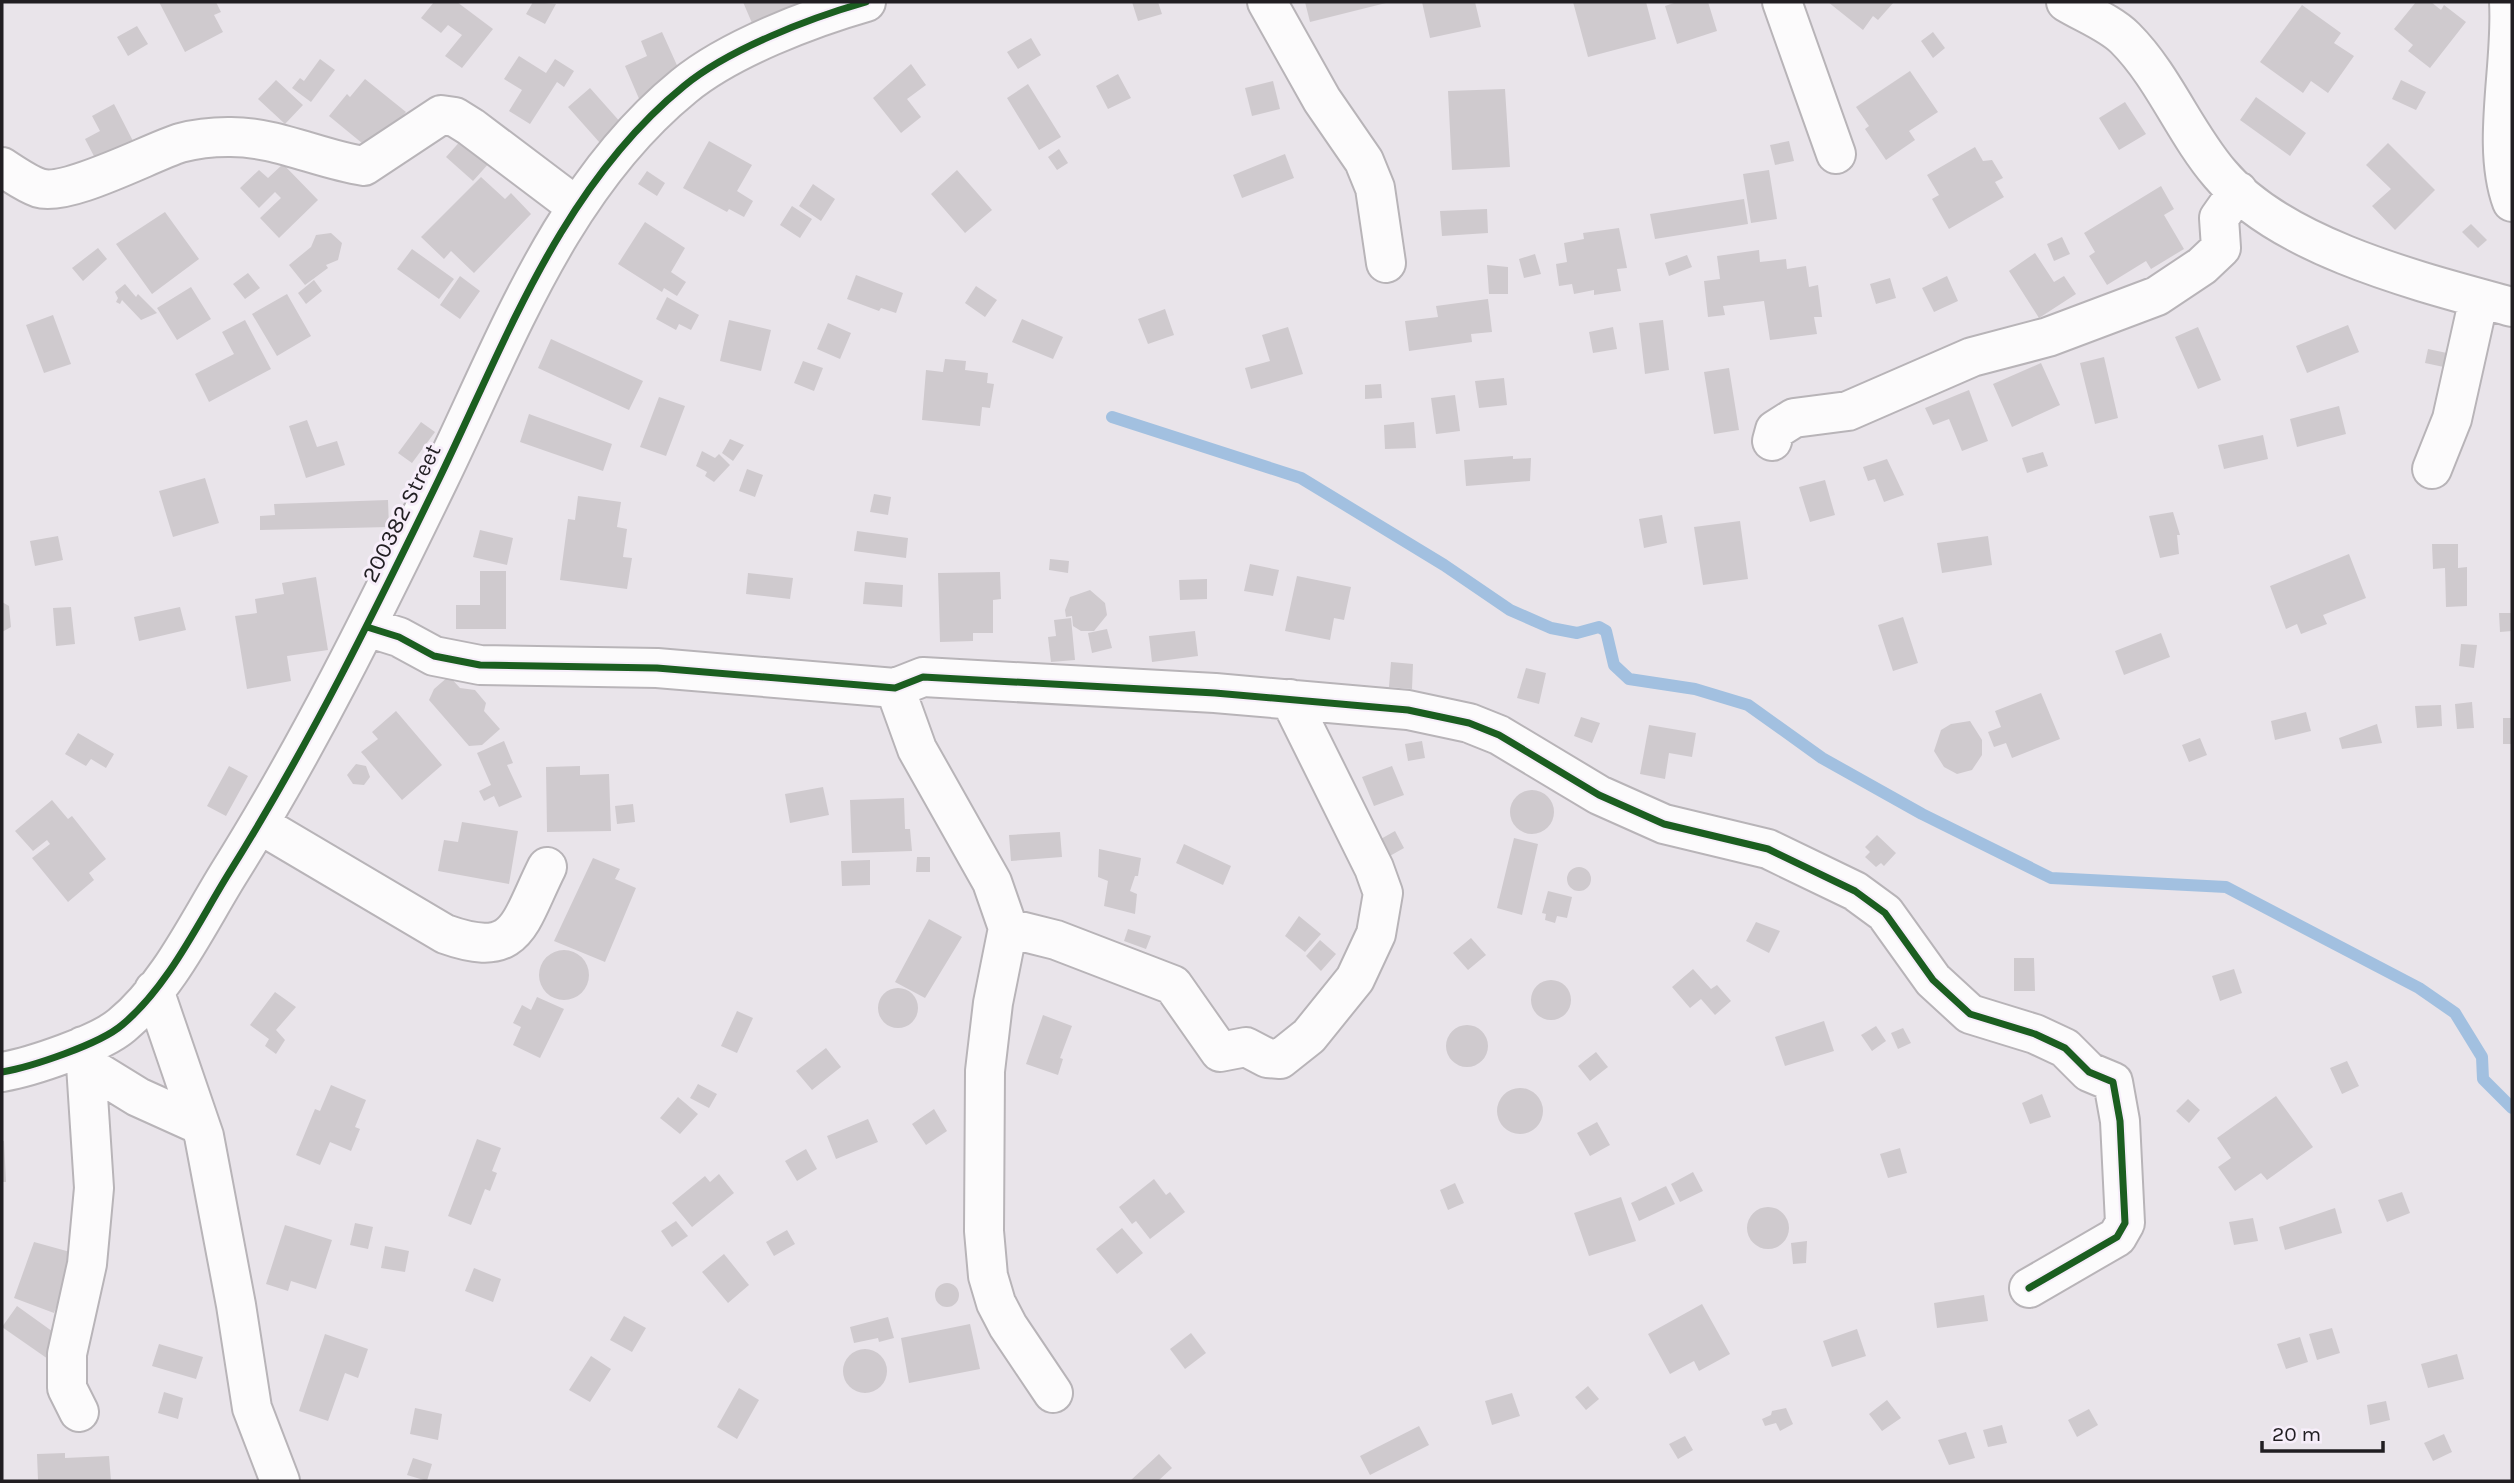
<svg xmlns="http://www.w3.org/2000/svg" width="2514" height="1483" font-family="Karla,sans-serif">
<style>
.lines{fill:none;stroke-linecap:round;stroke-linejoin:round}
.stream{stroke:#a2c0e0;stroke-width:12}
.building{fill:#cfcace}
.minor-casing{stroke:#b8b4b8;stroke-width:42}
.minor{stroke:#fcfbfc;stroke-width:38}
.cycleway-casing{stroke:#f7eefa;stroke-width:11}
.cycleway{stroke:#1b5e20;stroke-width:7}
.labels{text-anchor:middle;stroke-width:6;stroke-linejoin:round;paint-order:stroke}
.street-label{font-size:23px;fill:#211e22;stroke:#f7eefa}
</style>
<rect width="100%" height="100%" fill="#e9e4ea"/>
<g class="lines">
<path class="stream" d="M1112,417L1301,478L1444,565L1510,610L1551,628L1577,633L1599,627L1606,631L1614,665L1629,679L1695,689L1748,705L1822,758L1922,814L2051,878L2226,887L2419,988L2455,1013L2482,1057L2483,1079L2512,1108"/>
</g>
<path class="building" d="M159,2H216L221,12L214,15L223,32L185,52Z
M434,2H457L493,29L462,68L445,56L462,35L448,25L441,33L421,18Z
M533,2L556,4L545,24L526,14Z
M743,2H824L755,30Z
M1132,2H1158L1162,14L1138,21Z
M1305,2H1386V3L1310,22Z
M1422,2H1475L1481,27L1430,38Z
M1573,2H1646L1656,39L1588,57Z
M1677,2H1708L1717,31L1677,44L1665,6Z
M1828,2H1894L1878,20L1873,16L1863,30Z
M2416,2H2431L2441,10L2444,5L2466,22L2430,68L2408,51L2413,45L2394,29Z
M2302,5L2341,33L2334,43L2354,56L2328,93L2311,81L2303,93L2260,62Z
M137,26L148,44L128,56L117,37Z
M662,32L680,72L661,80L665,90L640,101L625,66L647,56L641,41Z
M1933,32L1945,48L1933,58L1921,41Z
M1031,38L1041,55L1018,69L1007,52Z
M519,56L546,73L555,59L574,71L564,87L557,82L530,124L509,111L522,90L504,79Z
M320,59L335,70L311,102L292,88L300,78L304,81Z
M911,64L926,85L907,99L921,117L901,133L873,98Z
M1910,71L1938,112L1909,131L1915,140L1886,160L1865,129L1869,126L1856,107Z
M1118,74L1131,98L1108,109L1096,86Z
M365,79L406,112L389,132L384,128L368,148L329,116L347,94L350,97Z
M276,80L303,105L285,124L258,99Z
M2401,80L2426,92L2416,110L2392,99Z
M1273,81L1280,109L1252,116L1245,88Z
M1028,84L1061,137L1039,150L1007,98Z
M590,88L622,124L600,143L568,107Z
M1505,89L1510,167L1452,170L1448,91Z
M2256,97L2306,133L2290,156L2240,120Z
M2125,102L2146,134L2119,150L2099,118Z
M114,104L133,141L96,160L85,139L100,131L92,116Z
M464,137L491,161L473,181L446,157Z
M709,141L752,165L737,191L753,201L744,217L729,209L727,212L683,188Z
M1789,141L1794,161L1775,165L1770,145Z
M2388,143L2435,190L2395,230L2372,206L2391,189L2366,165Z
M1975,147L1983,161L1992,160L2003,178L1995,182L2004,197L1949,229L1932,199L1939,195L1927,175Z
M1059,149L1068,163L1057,170L1048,157Z
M1285,154L1294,178L1242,198L1233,175Z
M283,164L318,200L279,238L260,218L281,198L275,192L259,208L240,188L259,170L268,178Z
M957,170L992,210L965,233L931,194Z
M1769,170L1777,219L1751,223L1743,174Z
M647,171L665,183L657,196L638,184Z
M481,177L505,199L511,193L531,214L474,273L451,251L444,259L421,237Z
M813,184L835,199L821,221L799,206Z
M2161,186L2174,209L2164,215L2184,249L2151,269L2146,261L2107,285L2089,256L2095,252L2084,233Z
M1744,199L1748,224L1655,239L1650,214Z
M792,206L812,219L800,238L780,225Z
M1487,209L1488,233L1442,236L1440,211Z
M165,212L199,259L152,294L116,244Z
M645,222L685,248L671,272L686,282L677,296L664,288L662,292L618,264Z
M2471,224L2487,240L2478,248L2462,232Z
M1619,228L1627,268L1617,269L1621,291L1594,295V290L1574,294L1572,284L1559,286L1556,264L1567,262L1564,243L1584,239L1583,233Z
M331,233L342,243L338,260L326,265L328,268L305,285L289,265L311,247L316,235Z
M2062,237L2070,254L2054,261L2047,244Z
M98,248L107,259L83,281L72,268Z
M412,249L454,279L439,299L397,269Z
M1759,250L1760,262L1786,259L1787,269L1806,266L1809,287L1818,285L1822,317H1814L1817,334L1770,340L1764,301L1723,306L1725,315L1708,317L1704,281L1720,279L1717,256Z
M2035,253L2054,282L2064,276L2076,294L2039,318L2009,271Z
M1535,254L1541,274L1524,278L1519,259Z
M1687,255L1692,267L1669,276L1665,263Z
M1487,265L1508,267V294H1489Z
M248,273L260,288L245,299L233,284Z
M856,275L903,293L896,313L881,308L879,311L847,299Z
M460,276L480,291L460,319L440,305Z
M1947,276L1958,301L1934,312L1922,288Z
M1890,278L1896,298L1876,304L1870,284Z
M314,280L322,291L306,304L298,293Z
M125,284L136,297L138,294L157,313L141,320L122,300L120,304L116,302L118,298L115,292Z
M976,286L997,300L985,317L965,303Z
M191,287L211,319L177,340L157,308Z
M287,294L311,336L277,356L252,314Z
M667,297L699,315L691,330L679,324L676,330L656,319Z
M1488,299L1492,332L1471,334L1472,342L1409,351L1405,321L1438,317L1436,306Z
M1165,309L1174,335L1148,344L1138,319Z
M53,315L71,364L44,373L26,325Z
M1022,319L1063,337L1053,359L1012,342Z
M245,320L271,369L209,402L195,374L234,354L222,332Z
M729,320L771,330L761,371L720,361Z
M1663,320L1669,370L1645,374L1639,323Z
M828,323L851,333L840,359L817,349Z
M2348,325L2359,352L2307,373L2296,346Z
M1288,327L1303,374L1251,389L1245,368L1270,361L1262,335Z
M1613,327L1617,349L1593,353L1589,332Z
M2198,327L2221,380L2198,389L2175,337Z
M551,339L643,381L629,410L538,368Z
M2428,349L2461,356L2458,370L2425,363Z
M2104,357L2118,418L2095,424L2080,363Z
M945,359L966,361L965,370L988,373L987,383L994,384L990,408L982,407L980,426L922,420L926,370L943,372Z
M803,361L823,368L814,391L794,383Z
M2041,363L2060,405L2012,427L1993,384Z
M1729,368L1739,430L1714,434L1704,372Z
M1504,378L1507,405L1479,408L1475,381Z
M1381,384L1382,398L1365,399V385Z
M1969,390L1988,441L1962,451L1949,419L1933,425L1925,408Z
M1455,395L1460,431L1436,434L1431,398Z
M659,397L685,406L666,456L640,447Z
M2339,406L2346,434L2297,447L2290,419Z
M529,414L612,444L603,471L520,442Z
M307,420L317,447L337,441L345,465L306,478L289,426Z
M421,422L435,432L412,463L398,453Z
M1414,422L1416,448L1385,449L1384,425Z
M2263,435L2268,459L2224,469L2218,445Z
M730,439L744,445L733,461L722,453Z
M702,451L715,458L719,454L730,465L714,482L705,476L707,472L696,466Z
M2043,452L2048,466L2027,473L2022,458Z
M1513,456V459L1531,458L1530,481L1466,486L1464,460Z
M1887,459L1904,495L1884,502L1875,479L1868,481L1863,467Z
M747,469L763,475L755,497L739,491Z
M205,478L219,523L173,537L159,491Z
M1825,480L1835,515L1810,522L1799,487Z
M874,494L891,497L888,515L870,512Z
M578,496L621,502L617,527L627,529L623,557L632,558L627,589L560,580L568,519L575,520Z
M388,500L389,527L260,530V516L275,515L274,504Z
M2173,512L2180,535H2177L2179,554L2160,558L2149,516Z
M1662,515L1667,543L1644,548L1639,519Z
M1740,521L1748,579L1703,585L1694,527Z
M480,530L513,538L507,565L473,557Z
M857,531L908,538L906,558L854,551Z
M58,536L63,560L35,566L30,541Z
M1988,536L1992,565L1942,573L1937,543Z
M2432,544H2458V568L2467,567V606L2446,607L2445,568L2433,569Z
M2349,554L2366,598L2323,615L2327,624L2301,634L2297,624L2286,629L2270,586Z
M1050,559L1069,561L1068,573L1049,570Z
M1250,564L1279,570L1273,596L1244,591Z
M480,571H506V629H456V605H480Z
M1000,572L1001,599L993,600V633H973V641L940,642L938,573Z
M748,573L793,578L790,599L746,594Z
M1297,576L1351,587L1344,620L1334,618L1330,640L1285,631Z
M316,577L328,650L287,656L291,681L247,689L235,616L257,613L255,599L284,594L282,583Z
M1207,579V599L1180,600L1179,580Z
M865,582L903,585L902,607L863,604Z
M1090,590L1105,603L1107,615L1094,631H1081L1073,626L1072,616L1066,617L1065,610L1070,597Z
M2,602L9,606L11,627L2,632Z
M71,607L75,644L56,646L53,608Z
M180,607L186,630L139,641L134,617Z
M2499,613H2512V631L2500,632Z
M1903,617L1918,663L1893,671L1878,625Z
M1071,618L1075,660L1051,662L1048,637L1056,636L1054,620Z
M1107,629L1112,648L1092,653L1088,633Z
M1195,631L1198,656L1152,662L1149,636Z
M2161,633L2170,657L2124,675L2115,651Z
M2461,644L2477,645L2474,668L2459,666Z
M1391,662L1413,664L1412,689L1389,687Z
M1526,668L1546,673L1539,704L1517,698Z
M449,676L460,688L475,690L486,703L484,711L500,729L482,745L469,746L429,700L434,689Z
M2041,693L2060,739L2012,758L2006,743L1994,747L1988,732L2001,727L1995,711Z
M2472,702L2474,728L2457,729L2455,704Z
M2441,705L2442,726L2417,728L2415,706Z
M396,711L442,765L402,800L361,752L378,739L372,732Z
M2306,712L2311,731L2275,740L2271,721Z
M1581,717L1600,723L1592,743L1574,736Z
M2503,718H2512V744H2503Z
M1970,721L1982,740V755L1972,770L1957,774L1944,767L1934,751L1941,730L1951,724Z
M2377,724L2382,743L2342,749L2339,738Z
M1649,725L1696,733L1692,757L1669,753L1665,779L1640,774Z
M78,733L114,754L106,768L91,759L86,766L65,754Z
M2200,738L2207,755L2189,762L2182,745Z
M504,741L513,763L507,765L522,797L499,807L494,796L484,801L479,791L491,785L477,753Z
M1422,741L1425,758L1408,761L1405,744Z
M356,764L366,766L370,777L364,785L353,784L347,775Z
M229,766L248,776L226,816L207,806Z
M580,766V775L609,774L611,831L547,832L546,767Z
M1392,766L1404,795L1374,806L1362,777Z
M823,787L829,815L790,823L785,794Z
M1510 812a22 22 0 1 1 44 0a22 22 0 1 1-44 0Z
M904,798L905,829H910L912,851L852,853L850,800Z
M52,800L68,819L72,816L106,859L89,873L94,880L68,902L32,858L50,844L47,840L33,851L15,831Z
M633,804L635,822L617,824L615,806Z
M462,822L518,831L509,884L438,871L444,840L458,842Z
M1395,831L1404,848L1388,857L1379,840Z
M1060,832L1062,857L1011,861L1009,835Z
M1877,835L1896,853L1884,866L1881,863L1876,867L1865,857L1870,852L1865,847Z
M1514,838L1538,844L1522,915L1497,908Z
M1184,844L1231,866L1223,885L1176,863Z
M1099,849L1141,858L1138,876H1135L1130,891L1137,894L1135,914L1104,906L1108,881L1098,877Z
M917,857H930V872H916Z
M593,858L620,869L615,879L636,888L605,962L554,941Z
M870,860V885L842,886L841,861Z
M1567 879a12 12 0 1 1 24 0a12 12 0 1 1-24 0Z
M1548,891L1572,897L1567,918L1557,916L1555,923L1545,920L1546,914L1542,913Z
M1299,916L1321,934L1305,952L1285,936Z
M929,919L962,937L925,998L895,982Z
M1756,922L1780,931L1769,953L1746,941Z
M1128,929L1151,936L1146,949L1124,941Z
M1471,938L1486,955L1468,970L1453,953Z
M1320,940L1336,954L1321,971L1306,956Z
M539 975a25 25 0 1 1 50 0a25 25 0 1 1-50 0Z
M2014,958H2034L2035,991H2014Z
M1693,969L1711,989L1717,985L1731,1001L1715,1015L1701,999L1690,1008L1672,987Z
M2234,969L2242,993L2220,1001L2212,976Z
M1531 1000a20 20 0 1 1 40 0a20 20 0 1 1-40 0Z
M878 1008a20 20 0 1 1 40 0a20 20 0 1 1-40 0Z
M275,992L296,1007L276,1030L285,1040L276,1054L265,1046L269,1039L250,1025Z
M537,997L564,1009L540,1058L513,1045L521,1027L513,1023L522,1005L531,1010Z
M737,1011L753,1018L737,1053L721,1046Z
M1043,1015L1072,1026L1060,1058L1063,1059L1058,1075L1026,1064Z
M1824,1021L1834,1051L1785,1066L1775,1037Z
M1446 1046a21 21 0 1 1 42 0a21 21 0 1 1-42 0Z
M1876,1026L1886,1041L1872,1051L1861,1035Z
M1903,1028L1911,1043L1898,1049L1891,1033Z
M826,1048L841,1067L812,1090L796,1071Z
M1596,1052L1608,1067L1590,1081L1578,1066Z
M2347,1061L2359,1086L2342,1094L2330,1068Z
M698,1084L717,1094L709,1108L690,1098Z
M331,1085L366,1100L355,1127L360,1129L351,1151L330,1142L320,1165L296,1155L315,1109L320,1111Z
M1497 1111a23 23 0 1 1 46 0a23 23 0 1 1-46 0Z
M2042,1094L2051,1117L2030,1124L2022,1103Z
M2276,1096L2313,1147L2267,1180L2261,1173L2235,1191L2218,1167L2231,1158L2217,1138Z
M678,1097L698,1114L680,1134L660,1118Z
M2188,1099L2200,1110L2189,1123L2176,1111Z
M934,1109L947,1131L926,1145L912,1124Z
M868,1119L878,1142L836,1159L827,1136Z
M1597,1122L1610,1145L1590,1156L1577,1133Z
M477,1139L501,1148L492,1171L497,1173L490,1191L485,1189L471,1225L448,1216Z
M2,1141H4L6,1182H2Z
M1900,1148L1907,1173L1888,1178L1880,1154Z
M806,1149L817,1169L797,1181L785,1161Z
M1693,1172L1703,1191L1680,1202L1671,1184Z
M719,1174L734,1193L692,1227L672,1203L705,1176L710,1182Z
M1154,1179L1166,1195L1170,1192L1185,1212L1150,1239L1136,1221L1132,1224L1119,1207Z
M1455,1183L1464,1203L1448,1210L1440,1190Z
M1666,1186L1675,1204L1639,1221L1631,1203Z
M2402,1192L2410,1213L2387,1222L2378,1200Z
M1621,1197L1636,1241L1589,1256L1574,1213Z
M1747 1228a21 21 0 1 1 42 0a21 21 0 1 1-42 0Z
M2335,1208L2342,1233L2285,1250L2279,1227Z
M2253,1218L2258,1241L2234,1245L2229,1222Z
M676,1221L688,1236L672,1247L661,1231Z
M355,1223L373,1227L368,1249L350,1245Z
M285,1225L332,1240L316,1289L291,1281L288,1291L266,1284Z
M1122,1228L1143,1253L1117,1274L1096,1249Z
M787,1230L795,1244L774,1256L766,1242Z
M1807,1241L1806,1263L1793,1264L1791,1243Z
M34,1242L81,1255L67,1277L54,1313L14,1298Z
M385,1246L409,1251L405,1272L381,1268Z
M724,1254L749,1285L728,1303L702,1272Z
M474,1268L501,1279L493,1302L465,1291Z
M935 1295a12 12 0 1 1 24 0a12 12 0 1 1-24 0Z
M1984,1295L1988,1321L1937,1328L1934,1303Z
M1702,1304L1730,1354L1699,1371L1694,1361L1670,1374L1648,1334Z
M17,1306L63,1339L48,1359L2,1327Z
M624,1316L646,1328L632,1352L610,1340Z
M888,1317L894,1338L879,1342L878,1338L854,1343L850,1327Z
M970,1324L980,1369L909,1383L901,1338Z
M2332,1328L2340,1353L2317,1360L2309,1334Z
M1857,1329L1866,1356L1832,1367L1823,1341Z
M1191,1333L1206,1353L1185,1369L1170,1349Z
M325,1334L368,1349L358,1378L345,1373L328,1421L299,1411Z
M2300,1337L2308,1362L2286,1369L2277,1344Z
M159,1344L203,1357L196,1379L152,1366Z
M843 1371a22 22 0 1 1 44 0a22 22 0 1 1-44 0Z
M2457,1354L2464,1379L2428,1388L2421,1364Z
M591,1356L611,1369L590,1402L569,1390Z
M1588,1386L1599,1399L1586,1410L1575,1397Z
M739,1388L759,1400L737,1439L717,1427Z
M164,1392L183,1398L178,1419L158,1413Z
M1512,1393L1520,1416L1492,1425L1485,1401Z
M1887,1400L1901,1418L1882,1431L1869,1414Z
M2386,1401L2390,1420L2370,1425L2367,1405Z
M415,1408L442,1414L438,1440L410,1434Z
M1786,1408L1793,1424L1780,1431L1776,1423L1765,1426L1762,1419L1771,1415L1772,1411Z
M2089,1409L2098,1425L2077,1437L2068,1420Z
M2002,1425L2007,1443L1988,1447L1983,1430Z
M1419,1426L1429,1445L1370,1475L1360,1456Z
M1966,1432L1975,1458L1949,1465L1938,1440Z
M2444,1434L2452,1452L2433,1461L2424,1443Z
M1685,1436L1693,1450L1678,1459L1669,1444Z
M65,1453V1458L109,1456L111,1481L38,1480L37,1454Z
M1159,1454L1172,1468L1158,1481H1130Z
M413,1458L432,1464L427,1481L407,1475Z"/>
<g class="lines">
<defs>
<path id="minor" d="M1267,2L1322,100L1364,161L1375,188L1386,263
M1782,2L1836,154
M2066,2C2084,13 2110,23 2125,38C2164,77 2184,132 2220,174C2282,248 2421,282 2512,307
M2509,2C2513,64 2491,145 2512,202
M2,167C13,174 27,184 39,188C67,197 149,153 180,143C195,139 213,137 228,137C275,136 318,159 364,166L441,115L455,117L471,127L577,207
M1772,441L1775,430L1794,418L1848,411L1972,357L2048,337L2157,296L2202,266L2221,248L2219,218L2238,191
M2432,469L2452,419L2479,298
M367,627L399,637L434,656L480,665L657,668L895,688L923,677L1215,693L1408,710L1469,723L1499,735L1599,795L1664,824L1768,849L1855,891L1885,913L1933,980L1970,1014L2035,1034L2065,1048L2089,1072L2113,1082L2120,1121L2125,1223L2117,1237L2029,1288
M895,688L917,749L992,882L1008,928L993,1003L985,1071L984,1231L988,1276L996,1303L1008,1326L1053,1393
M259,824L445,934C518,960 518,925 547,867
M1008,928L1056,940L1173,985L1220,1052L1246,1047L1267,1058L1280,1059L1309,1036L1355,979L1376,934L1383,893L1374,868L1290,699
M154,990L204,1136L236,1305L252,1408L280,1481
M83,1046L86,1065L138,1097L200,1125
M2,1072C31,1067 100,1044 122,1025C168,987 198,923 229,873C308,747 374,613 439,479C506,341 561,186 684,86C729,49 810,18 866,2
M79,1412L67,1388V1354L87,1264L94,1188L86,1065"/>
</defs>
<use href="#minor" class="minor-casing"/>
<use href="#minor" class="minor"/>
<defs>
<path id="cycleway" d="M367,627L399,637L434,656L480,665L657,668L895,688L923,677L1215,693L1408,710L1469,723L1499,735L1599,795L1664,824L1768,849L1855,891L1885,913L1933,980L1970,1014L2035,1034L2065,1048L2089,1072L2113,1082L2120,1121L2125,1223L2117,1237L2029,1288
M2,1072C31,1067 100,1044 122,1025C168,987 198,923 229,873C308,747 374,613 439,479C506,341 561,186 684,86C729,49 810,18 866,2"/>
</defs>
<use href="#cycleway" class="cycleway-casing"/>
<use href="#cycleway" class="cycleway"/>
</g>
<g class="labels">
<g class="street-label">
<text transform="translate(401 513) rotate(-64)" y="8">200382 Street</text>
</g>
</g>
<rect width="2514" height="1483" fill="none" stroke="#211e22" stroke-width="7"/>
<path d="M2262 1441v10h121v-10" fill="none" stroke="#211e22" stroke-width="3.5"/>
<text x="2272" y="1441" font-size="21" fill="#211e22" stroke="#f7eefa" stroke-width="5" paint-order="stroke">20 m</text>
</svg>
